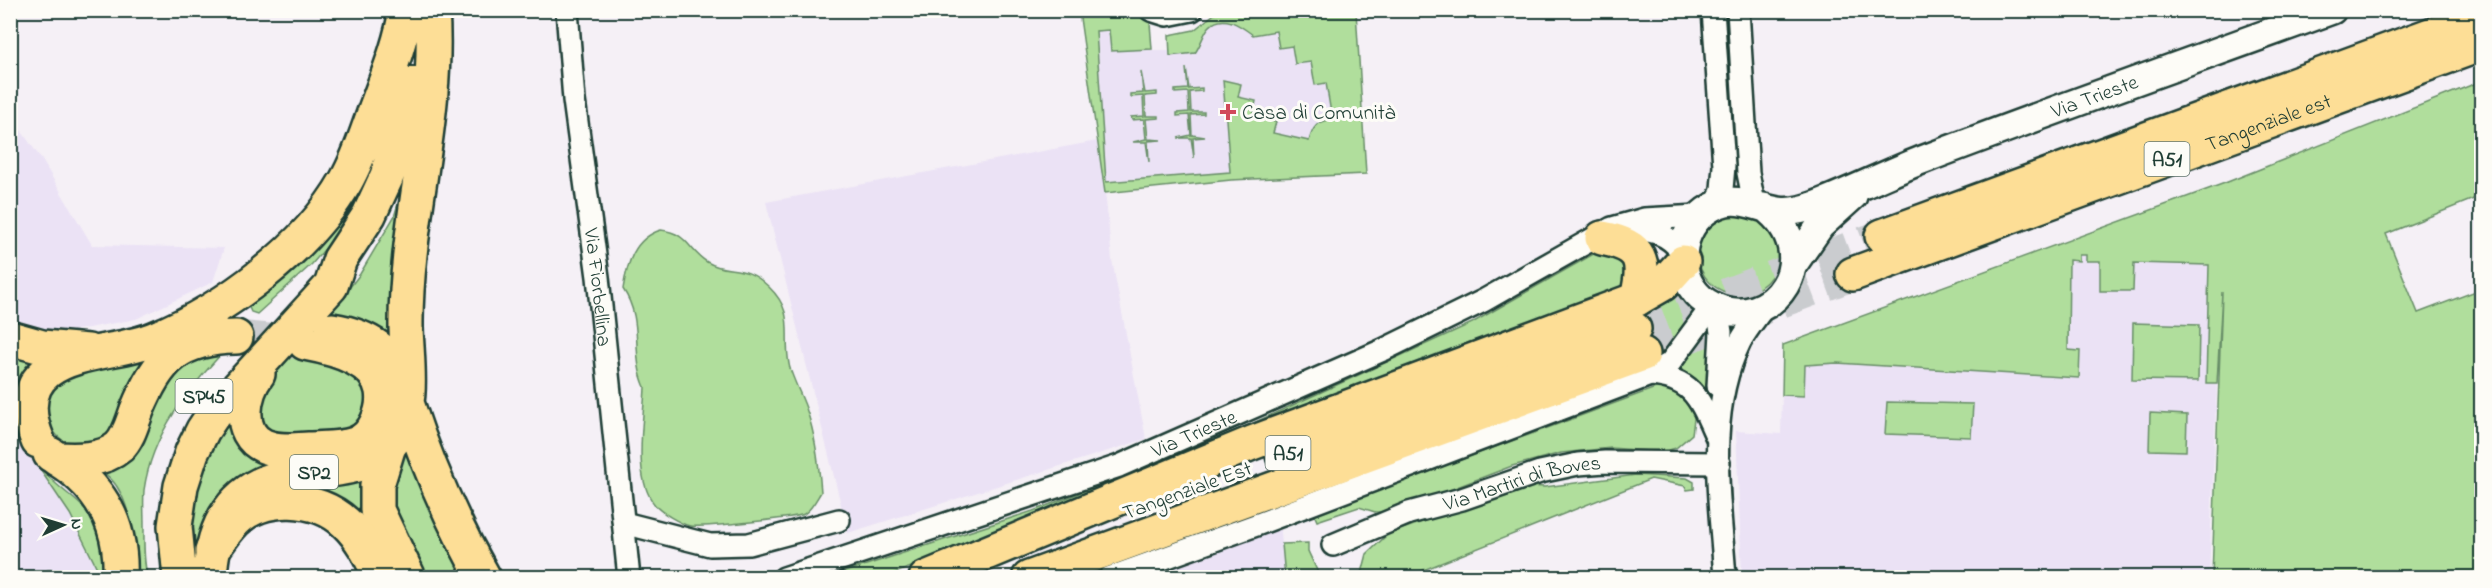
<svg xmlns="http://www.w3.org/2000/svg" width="2492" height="588" font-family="'Indie Flower',sans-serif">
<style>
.built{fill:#ebe2f5}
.green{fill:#b0de9c;stroke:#688e68;stroke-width:1.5}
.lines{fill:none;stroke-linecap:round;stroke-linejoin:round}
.primary-tunnel{stroke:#cacccf;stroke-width:33;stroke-dasharray:33 16;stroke-linecap:butt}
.motorway-tunnel{stroke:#cacccf;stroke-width:33;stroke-dasharray:33 16;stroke-linecap:butt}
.minor-casing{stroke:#1f3d34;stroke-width:26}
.tertiary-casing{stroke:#1f3d34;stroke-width:32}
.primary-casing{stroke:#1f3d34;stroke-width:38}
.motorway-casing{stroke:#1f3d34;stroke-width:38}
.minor{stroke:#fdfcf7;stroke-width:21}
.tertiary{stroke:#fdfcf7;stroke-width:27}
.primary{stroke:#fdde96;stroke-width:33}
.motorway{stroke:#fdde96;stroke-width:33}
.poi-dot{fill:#d1495b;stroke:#fdfcf7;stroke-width:2}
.labels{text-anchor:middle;stroke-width:6;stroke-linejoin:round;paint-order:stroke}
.shield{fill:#fdfcf7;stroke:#62766e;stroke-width:1.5}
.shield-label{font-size:20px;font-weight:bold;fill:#1f3d34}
.street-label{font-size:21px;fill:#1f3d34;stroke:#fdfcf7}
.poi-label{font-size:21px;fill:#1f3d34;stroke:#fdfcf7;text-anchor:start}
</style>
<rect width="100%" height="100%" fill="#f5f0f6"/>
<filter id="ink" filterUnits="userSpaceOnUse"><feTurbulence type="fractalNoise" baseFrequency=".0167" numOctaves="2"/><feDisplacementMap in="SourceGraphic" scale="12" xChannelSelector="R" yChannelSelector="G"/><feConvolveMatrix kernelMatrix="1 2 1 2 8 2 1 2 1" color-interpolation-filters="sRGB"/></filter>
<g filter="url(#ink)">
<path class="built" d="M1079,11H1133L1150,23L1153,50H1169V35L1194,30L1218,11H1356L1366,174L1231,180L1105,191L1112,260L1146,439L848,533L766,202L1097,141Z
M10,115L42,160L92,245L224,248L213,282L136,319L46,336L11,327Z
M2225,183L2209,577H1742L1736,431L1781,434L1783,345Z
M10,423L52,480L76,498L93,517L106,577H11Z
M1280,522L1285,577L1138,578Z"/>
<path class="green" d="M1079,11H1133L1150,23L1152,49L1111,51L1109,30L1096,31L1106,182L1230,172L1223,80L1241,84L1238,97L1256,101L1252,117L1276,122L1273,133L1309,141C1313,126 1317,122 1332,119L1326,83L1315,85L1311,62L1295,64L1292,46L1279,48L1276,31L1253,35C1241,26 1223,12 1209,27C1203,34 1201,45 1195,53L1170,56L1169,35L1194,30L1218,11H1356L1366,174L1231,180L1105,193Z
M1186,68L1189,89L1202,88V91L1190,92L1191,112H1204V114L1191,115L1192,135L1205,137L1193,138L1194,158L1191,138H1178L1191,135L1189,115L1177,116V113L1189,112L1188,92L1175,93V90L1188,89Z
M1141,72L1145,93L1157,92V95L1145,96L1146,116H1159V118L1146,119L1148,139L1161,140L1148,141L1149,162L1146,142H1133L1146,139L1144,119L1132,120L1131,117L1144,116L1143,96L1130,97V94L1143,93Z
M2479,82L2482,90L2481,196L2386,234L2418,313L2481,289V577H2212L2222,292L2217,383H2206L2209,265L2134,263L2133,291H2100V261H2086V255H2079V261L2069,260L2068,350L2080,351L2079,378L1837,363L1805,365L1804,396L1782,395L1783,345L2225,183Z
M418,137L396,345L326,318L360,274L394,217Z
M378,143L375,170L346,224L312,264L257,314L251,312L248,305Z
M1698 254a40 40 0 1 1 80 0a40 40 0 1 1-80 0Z
M661,230C688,233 688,250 707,262C729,275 744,262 769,287C796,313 783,333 789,364C791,376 803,398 807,411C816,437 819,465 821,492C816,500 812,509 804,514C797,518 700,528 690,526C681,524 660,512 655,505C632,477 644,421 645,387C630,354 645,322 623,289C627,264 634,238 661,230Z
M1616,248L1636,282L1027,525L884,577L826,578L1033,511L1225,436L1472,323L1597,252Z
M1677,287L1699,308C1682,326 1674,349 1654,365L1636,315Z
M2133,323L2199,325L2198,381L2132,380Z
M1711,324L1707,392L1705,394L1677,371Z
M175,344L115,440L69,445C49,432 46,421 45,398L62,375Z
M10,348L45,357L15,401L11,395Z
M227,348C189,388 152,433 144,490C143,502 144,515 144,527C144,543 143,563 148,577H134C137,550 131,500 111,479C106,474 98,469 92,465L173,367Z
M294,350L343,362L373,394L358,431L282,440L260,423C264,381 266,381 294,350Z
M1661,386L1684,393L1695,412L1692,434L1676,448L1662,452L1611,448L1561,453L1512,466L1392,512H1375L1359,507L1317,521L1314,514Z
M1887,402L1973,404L1971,437L1885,434Z
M2150,413L2187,415L2186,451L2149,450Z
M228,414L282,463L190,571L187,538L199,468Z
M409,438L474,577H420L390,520L386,485Z
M31,456C38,465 45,474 53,481C70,497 91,509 100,531C106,545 104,563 105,577H98L97,568L70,514Z
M376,466L371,523L276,489Z
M1636,475L1687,478L1694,482V489L1687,490L1685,486L1651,479L1406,577H1361L1367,554L1388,534L1526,486L1545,487Z
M1308,543V551L1320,577H1285L1282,544Z
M48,570H56L71,577H32Z"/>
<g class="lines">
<path class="primary-tunnel" d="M236,337L305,343"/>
<path class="motorway-tunnel" d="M1634,329L1882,236
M1643,354L1853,274"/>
<defs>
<g id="minor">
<path id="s1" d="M567,10L574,100L598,277L629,578"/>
<path d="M1151,10L1167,15L1192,10"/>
<path d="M1713,10L1724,166L1722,189L1717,205"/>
<path d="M1738,10L1748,173L1754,203"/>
<path d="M1629,232C1652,228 1668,234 1682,252"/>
<path d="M1717,308L1721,332L1718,386"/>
<path d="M1650,375C1693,378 1700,400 1716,436"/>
<path d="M624,523L710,545L749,544L839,520"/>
<path id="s2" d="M1333,545L1409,513L1462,499L1540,472L1578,464L1605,462L1719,463"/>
<path id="s3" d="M784,578L1119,466L1383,350L1483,301L1612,228L1644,219L1699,216"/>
<path d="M1109,578L1256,525L1650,375L1670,363L1712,306"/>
<path d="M1725,578C1720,500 1705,414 1740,342C1747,329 1757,317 1766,304"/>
</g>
<g id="tertiary">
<path id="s4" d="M1764,207C1828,255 1773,335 1713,306C1676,289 1673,235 1706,211C1734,191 1751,207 1779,211C1791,213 1805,209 1816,205C1852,191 1886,174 1922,160C2058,108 2195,60 2332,10"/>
<path d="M1793,265L1820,226L1853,196"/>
</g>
<path id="primary" d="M332,330C369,336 393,352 406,388
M10,338L42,347L88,351
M258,374C243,393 236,434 264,446C278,452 295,450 309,449C324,448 341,449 355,444C375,437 385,410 382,391C377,359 332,348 305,343
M407,403C427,464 452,522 484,578
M38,441C28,417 25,388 48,371C76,350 124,352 156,338C226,309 308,248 346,181C360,157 368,128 378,102C389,72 401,42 406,10
M50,454C60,461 71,467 80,476C110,503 122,538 120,578
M57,459C76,460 103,461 119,447C129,437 132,423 137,410C158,358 179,338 236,337
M180,578L175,526L181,486L192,452L203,430L213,415L331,286L340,259L369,215L387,176L412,84
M210,578C211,556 214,536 225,517C267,446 358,495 395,438C415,407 407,362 406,327C405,221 440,116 432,10"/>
<g id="motorway">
<path d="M1882,236L2482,16"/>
<path d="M1602,238C1643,246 1646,260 1637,299"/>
<path id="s5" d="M1853,274L2482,44"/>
<path d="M389,446L377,485V510L409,578"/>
<path d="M1283,455L1634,329"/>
<path d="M212,551C219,541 226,530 235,521C264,493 317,496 346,523C362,538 371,558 381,578"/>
<path d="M926,578L1252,443L1637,299L1663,284L1683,262"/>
<path d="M1029,578L1643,354"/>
</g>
</defs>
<use href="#minor" class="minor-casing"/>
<use href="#tertiary" class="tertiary-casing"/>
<use href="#primary" class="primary-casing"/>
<use href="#motorway" class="motorway-casing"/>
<use href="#minor" class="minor"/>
<use href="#tertiary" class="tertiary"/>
<use href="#primary" class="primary"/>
<use href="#motorway" class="motorway"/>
</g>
</g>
<path class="poi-dot" d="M1225 103h6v6h6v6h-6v6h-6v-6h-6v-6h6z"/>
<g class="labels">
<g class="shield">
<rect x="2144.5" y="142" width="45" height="34" rx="4.5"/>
<rect x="175.5" y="379" width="57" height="34" rx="4.5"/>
<rect x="1265.5" y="436" width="45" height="34" rx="4.5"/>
<rect x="290" y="455" width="48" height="34" rx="4.5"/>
</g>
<g class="shield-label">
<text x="2167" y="166">A51</text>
<text x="204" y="403">SP45</text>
<text x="1288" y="460">A51</text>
<text x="314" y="479">SP2</text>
</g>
<g class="street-label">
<text dy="7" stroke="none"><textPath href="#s4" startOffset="699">Via Trieste</textPath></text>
<text dy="7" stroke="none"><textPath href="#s5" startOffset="442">Tangenziale est</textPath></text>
<text dy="7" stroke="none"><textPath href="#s1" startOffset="279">Via Fiorbellina</textPath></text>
<text dy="7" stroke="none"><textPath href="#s3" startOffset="435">Via Trieste</textPath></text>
<text dy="7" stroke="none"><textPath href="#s2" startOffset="200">Via Martiri di Boves</textPath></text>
<text transform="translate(1187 490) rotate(-20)" y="7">Tangenziale Est</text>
</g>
<g class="poi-label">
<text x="1242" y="119">Casa di Comunità</text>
</g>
</g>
<rect width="2492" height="588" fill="none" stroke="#fdfcf7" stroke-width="36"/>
<rect x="18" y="18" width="2456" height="552" fill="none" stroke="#1f3d34" stroke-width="2" filter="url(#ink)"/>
<g transform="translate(63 525) rotate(86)" stroke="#fdfcf7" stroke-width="4.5" paint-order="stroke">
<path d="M0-4.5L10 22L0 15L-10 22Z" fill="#1f3d34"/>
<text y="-9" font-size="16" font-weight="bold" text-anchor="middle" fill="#1f3d34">N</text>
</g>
</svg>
